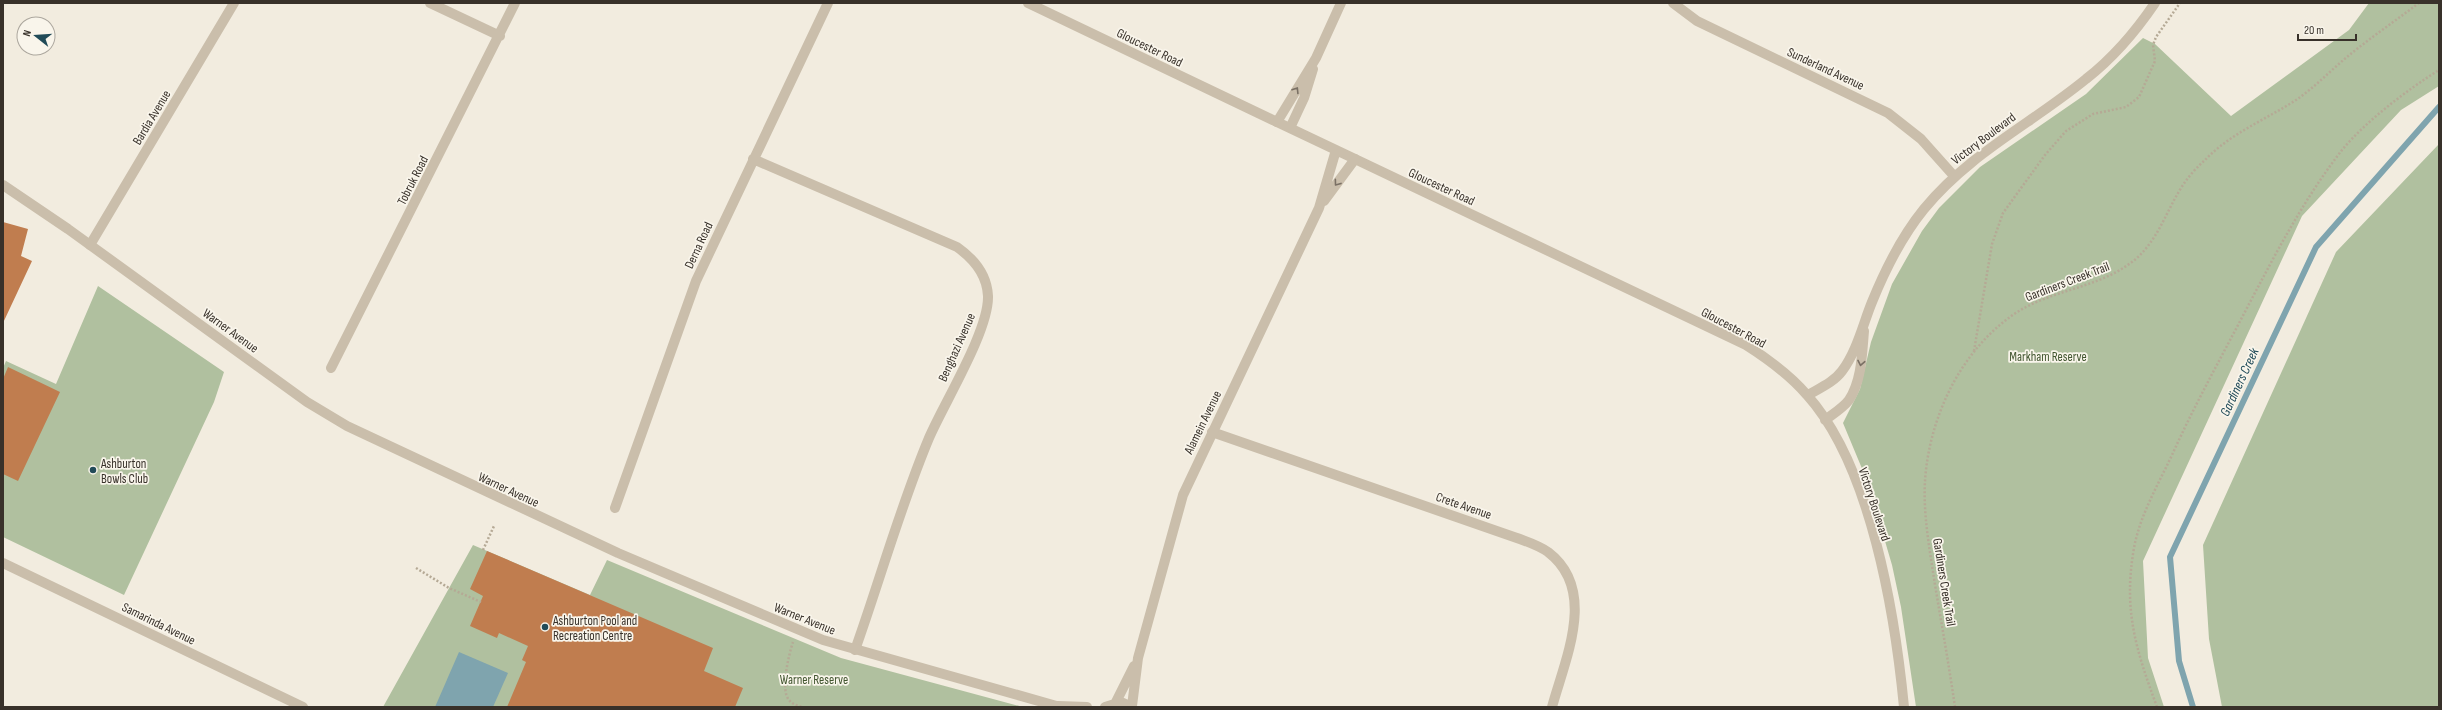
<svg xmlns="http://www.w3.org/2000/svg" width="2442" height="710" font-family="'Sofia Sans Condensed',sans-serif">
<style>
.green{fill:#b0c09f}
.water{fill:#7fa4ae}
.lines{fill:none;stroke-linecap:round;stroke-linejoin:round}
.stream{stroke:#7fa4ae;stroke-width:6}
.building{fill:#c07d4f}
.path{stroke:#b5a995;stroke-width:2.5;stroke-dasharray:2 2;stroke-linecap:butt}
.minor{stroke:#cabeab;stroke-width:10}
.tertiary{stroke:#cabeab;stroke-width:10}
.oneway{stroke:#7a7064}
.poi-dot{fill:#214b58;stroke:#f9f5eb;stroke-width:1.5}
.labels{text-anchor:middle;stroke-width:3.5;stroke-linejoin:round;paint-order:stroke}
.street-label{font-size:13px;fill:#38312a;stroke:#f9f5eb}
.park-label{font-size:13px;fill:#41552f;stroke:#f9f5eb}
.poi-label{font-size:13px;fill:#38312a;stroke:#f9f5eb;text-anchor:start}
.water-label{font-size:14px;font-style:italic;fill:#214b58;stroke:#f9f5eb}
</style>
<rect width="100%" height="100%" fill="#f2ecdf"/>
<path class="green" d="M2369,3H2439V86L2401,110L2302,216L2143,561L2148,658L2164,707H1916L1901,607L1892,565L1868,483L1843,423L1860,389L1871,342L1892,284L1922,231L1939,208L1980,167L2086,94L2143,38L2155,44L2231,116L2349,30Z
M2439,144V707H2222L2209,639L2203,545L2336,252Z
M98,286L224,372L214,402L124,595L3,537V368L6,361L56,384Z
M473,545L590,595L607,560L841,658L1023,707H383Z"/>
<path class="water" d="M459,652L508,673L493,707H435Z"/>
<g class="lines">
<path class="stream" d="M2193,707L2179,661L2170,557L2316,247L2439,107"/>
</g>
<path class="building" d="M3,222L28,229L21,256L32,261L3,323Z
M8,367L60,392L18,481L3,474V379Z
M487,551L713,648L704,671L743,688L735,707H507L526,662L522,660L528,646L499,633L497,638L470,626L483,596L470,589Z"/>
<g class="lines">
<path class="path" d="M1974,351L1992,244L2003,213L2045,155L2066,131L2093,114L2126,107L2139,97L2155,61L2153,45L2156,37L2180,3
M483,550L494,526
M416,568L449,588L481,602
M793,642C789,654 780,690 789,700C793,705 798,706 803,707
M1955,707C1949,666 1942,626 1935,585C1930,551 1923,516 1925,481C1929,419 1959,354 2010,317C2049,288 2101,290 2138,257C2160,236 2167,209 2183,185C2189,176 2197,167 2205,160C2231,133 2265,120 2296,100C2314,88 2330,71 2347,57C2370,38 2395,21 2419,3
M2157,707C2136,650 2123,610 2134,548C2140,515 2158,485 2172,455C2195,404 2222,356 2248,306C2277,251 2304,199 2342,150C2366,121 2407,90 2439,70"/>
<path class="minor" d="M430,3L500,36
M1028,3L1277,122
M1673,3L1697,21L1888,113L1921,139L1954,176
M753,159L957,247C974,259 987,275 988,296C989,331 944,403 929,438C900,507 880,580 855,650
M1355,159L1746,345C1768,359 1790,375 1807,395C1871,466 1895,614 1904,707
M90,245L234,3
M331,368L515,3
M1808,395C1820,388 1834,382 1842,371C1857,351 1863,324 1872,302C1885,270 1902,236 1924,209C1970,153 2031,124 2086,79C2113,58 2136,31 2155,3
M1825,420C1833,414 1843,408 1849,400C1862,380 1862,353 1864,331
M1212,432L1514,537C1526,541 1538,545 1548,552C1598,590 1565,659 1552,707
M615,508L696,281L828,3
M3,563L303,707"/>
<path class="tertiary" d="M1290,128L1304,98L1313,69
M3,185L68,229L307,402L347,426L618,553L823,640L1060,707
M1324,201L1355,159L1277,122L1316,58L1341,3
M1116,702L1134,666
M1058,706L1087,707
M1132,706L1138,658L1183,495L1319,208L1336,150
M1105,707L1121,702L1132,707"/>
</g>
<defs><path id="oneway-chevron" d="M-2-3.5L2.5 0L-2 3.5" fill="none" stroke-width="1.6" stroke-linecap="round" stroke-linejoin="round"/></defs>
<g class="oneway">
<use href="#oneway-chevron" transform="translate(1296 90) rotate(-58)"/>
<use href="#oneway-chevron" transform="translate(1337 183) rotate(126)"/>
<use href="#oneway-chevron" transform="translate(1861 363) rotate(101)"/>
</g>
<g class="poi-dot">
<circle cx="93" cy="470" r="4"/>
<circle cx="545" cy="627" r="4"/>
</g>
<g class="labels">
<g class="street-label">
<text transform="translate(1150 47) rotate(26)" y="5">Gloucester Road</text>
<text transform="translate(1826 68) rotate(25)" y="5">Sunderland Avenue</text>
<text transform="translate(151 117) rotate(-59)" y="5">Bardia Avenue</text>
<text transform="translate(1983 138) rotate(-37)" y="5">Victory Boulevard</text>
<text transform="translate(412 180) rotate(-63)" y="5">Tobruk Road</text>
<text transform="translate(1442 186) rotate(25)" y="5">Gloucester Road</text>
<text transform="translate(698 245) rotate(-65)" y="5">Derna Road</text>
<text transform="translate(2067 281) rotate(-21)" y="5">Gardiners Creek Trail</text>
<text transform="translate(1734 327) rotate(28)" y="5">Gloucester Road</text>
<text transform="translate(231 330) rotate(36)" y="5">Warner Avenue</text>
<text transform="translate(956 347) rotate(-66)" y="5">Benghazi Avenue</text>
<text transform="translate(1202 422) rotate(-64)" y="5">Alamein Avenue</text>
<text transform="translate(509 489) rotate(25)" y="5">Warner Avenue</text>
<text transform="translate(1875 504) rotate(72)" y="5">Victory Boulevard</text>
<text transform="translate(1464 505) rotate(19)" y="5">Crete Avenue</text>
<text transform="translate(1945 582) rotate(81)" y="5">Gardiners Creek Trail</text>
<text transform="translate(805 618) rotate(22)" y="5">Warner Avenue</text>
<text transform="translate(159 623) rotate(26)" y="5">Samarinda Avenue</text>
</g>
<g class="park-label">
<text x="2048" y="361">Markham Reserve</text>
<text x="814" y="684">Warner Reserve</text>
</g>
<g class="poi-label">
<text x="101" y="468">Ashburton<tspan x="101" dy="15">Bowls Club</tspan></text>
<text x="553" y="625">Ashburton Pool and<tspan x="553" dy="15">Recreation Centre</tspan></text>
</g>
<g class="water-label">
<text transform="translate(2239 382) rotate(-65)" y="5">Gardiners Creek</text>
</g>
</g>
<rect width="2442" height="710" fill="none" stroke="#38312a" stroke-width="8"/>
<g transform="translate(36 36) rotate(287)"><circle r="19" fill="#f9f5eb" stroke="#aca79e"/>
<path d="M0-3L7 15L0 10L-7 15Z" fill="#214b58"/>
<text y="-6" font-size="11" font-weight="bold" text-anchor="middle" fill="#38312a">N</text>
</g>
<path d="M2298 34v6h58v-6" fill="none" stroke="#38312a" stroke-width="2"/>
<text x="2304" y="34" font-size="12" fill="#38312a" stroke="#f9f5eb" stroke-width="3" paint-order="stroke">20 m</text>
</svg>
